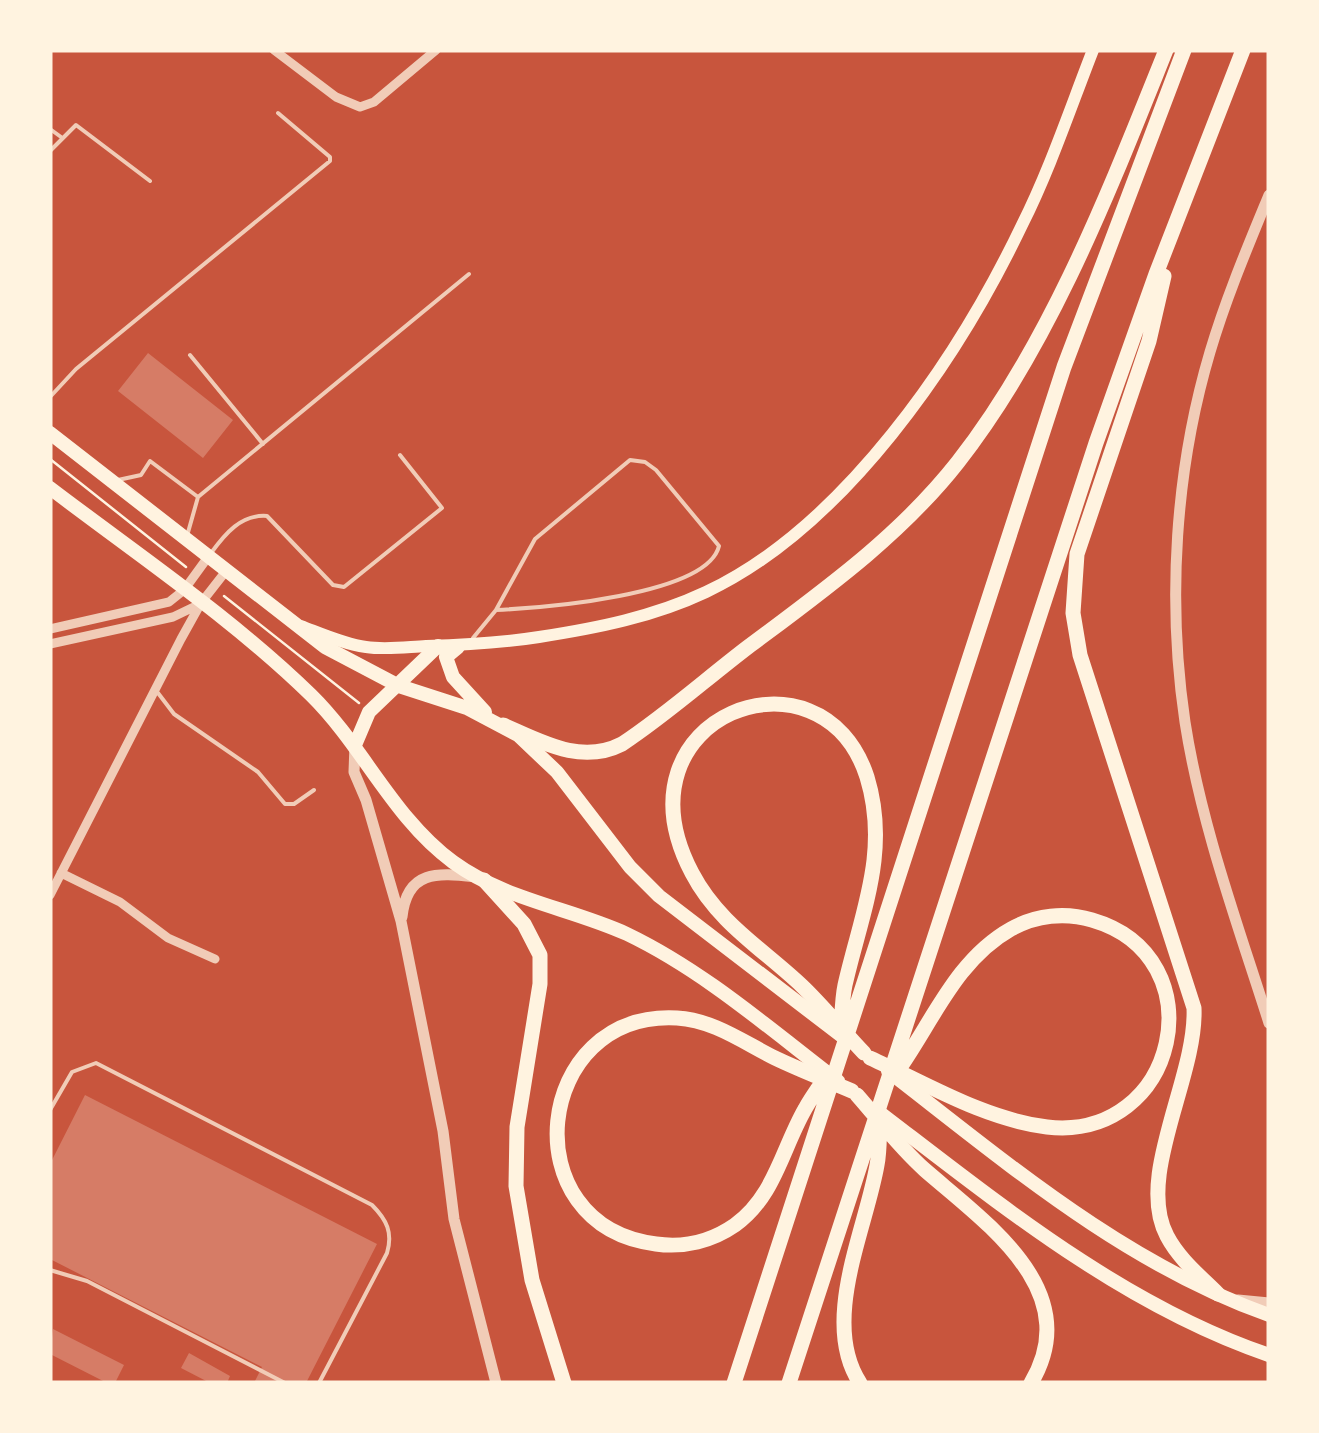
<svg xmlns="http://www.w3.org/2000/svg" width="1319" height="1433" font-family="Merriweather,serif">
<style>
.building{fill:#d67c66}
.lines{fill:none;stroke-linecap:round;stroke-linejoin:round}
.path{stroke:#fff3e0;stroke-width:2.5}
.service{stroke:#f1ccb7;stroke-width:4}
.minor{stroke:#f1ccb7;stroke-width:9}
.tertiary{stroke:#f1ccb7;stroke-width:11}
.secondary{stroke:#fff3e0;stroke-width:12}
.primary{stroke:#fff3e0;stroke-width:14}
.motorway{stroke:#fff3e0;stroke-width:15}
</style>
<rect width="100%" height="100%" fill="#c8553d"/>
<path class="building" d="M148,353L233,420L203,458L118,391Z
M85,1095L377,1244L306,1383H254L262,1367L50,1259V1164Z
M53,1329L124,1365L115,1383H107L50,1354Z
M189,1353L230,1376L227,1383H210L181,1368Z"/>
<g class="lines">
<path class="path" d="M50,459L186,567
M224,596L359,703"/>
<path class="service" d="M50,129L61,137
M50,151L76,125L150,181
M190,355L263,444
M50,397L76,369L330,161V157L278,113
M118,480L141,475L150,461L198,497L469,274
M187,536L198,497
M211,553C225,534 241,514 267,516L333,585L344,587L442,508L400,455
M473,638L496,610C539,608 707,596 719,546L656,470L645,462L630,460L535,539L496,610
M158,693L174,714L258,772L285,804H294L314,790
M50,1110L72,1072L96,1063L372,1205C387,1220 393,1233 387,1253L319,1383
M50,1270L87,1281L285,1383"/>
<path class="minor" d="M274,50L336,97L360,107L374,102L436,50
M50,629L169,602L184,590L208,557
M50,644L173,617L198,605
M61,873L120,902L168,938L215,959
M50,895L181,639L201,603L226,571"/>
<path class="tertiary" d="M1269,195C1248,246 1226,298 1210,352C1175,470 1167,601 1185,722C1201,825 1238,925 1269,1023
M355,745L354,772L366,800L401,921L443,1131L454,1219L496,1383
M402,917C407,869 438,873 477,877
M1238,1300L1269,1303"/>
<path class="secondary" d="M301,626C322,634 344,644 366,647C386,650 406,647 426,646C465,645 501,643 539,637C597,628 653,617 706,592C844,527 958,359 1022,225C1050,169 1070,109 1093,50"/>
<path class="primary" d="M50,433L325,647L399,686L467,708L518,735L557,772L630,867L659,896L843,1037
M50,488C138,555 232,618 311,695C363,746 393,818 453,862C505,900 570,908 627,934C704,971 770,1029 838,1081
M458,647L446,657L453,677L485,712
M355,745L369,712L438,646
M888,1071C1007,1163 1125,1264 1269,1315
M875,1109C997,1202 1122,1305 1269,1355"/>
<path class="motorway" d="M1164,276L1149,341L1077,554L1073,613L1080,655L1194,1008C1197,1077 1135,1176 1167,1236C1179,1259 1200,1276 1218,1294
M503,725C542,742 581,765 622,744C666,715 706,679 748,647C823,591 900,536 958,462C1051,343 1110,189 1166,50
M484,880L524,924L540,955V984L517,1127L516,1186L532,1280L564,1383
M841,1030C842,1016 842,999 845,985C861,914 890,852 867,777C822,637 609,715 692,873C718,923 763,949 802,986C824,1007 843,1031 864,1053
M870,1058C927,1084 984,1119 1047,1127C1178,1142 1219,957 1092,920C1065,912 1036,915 1011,929C954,961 931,1026 894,1076
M826,1077C819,1087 811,1098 805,1109C782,1149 775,1196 735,1225C712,1241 684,1248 656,1244C510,1226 533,1010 677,1018C713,1020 743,1042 775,1058C800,1070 826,1080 852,1091
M857,1095C879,1120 900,1148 925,1170C986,1223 1086,1291 1031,1383
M734,1383L1064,367L1184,50
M789,1383L1096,443L1156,274L1243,50
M860,1383C820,1322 866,1229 877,1165C880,1150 879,1134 880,1119"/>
</g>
<rect width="1319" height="1433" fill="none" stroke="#fff3e0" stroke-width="105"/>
</svg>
